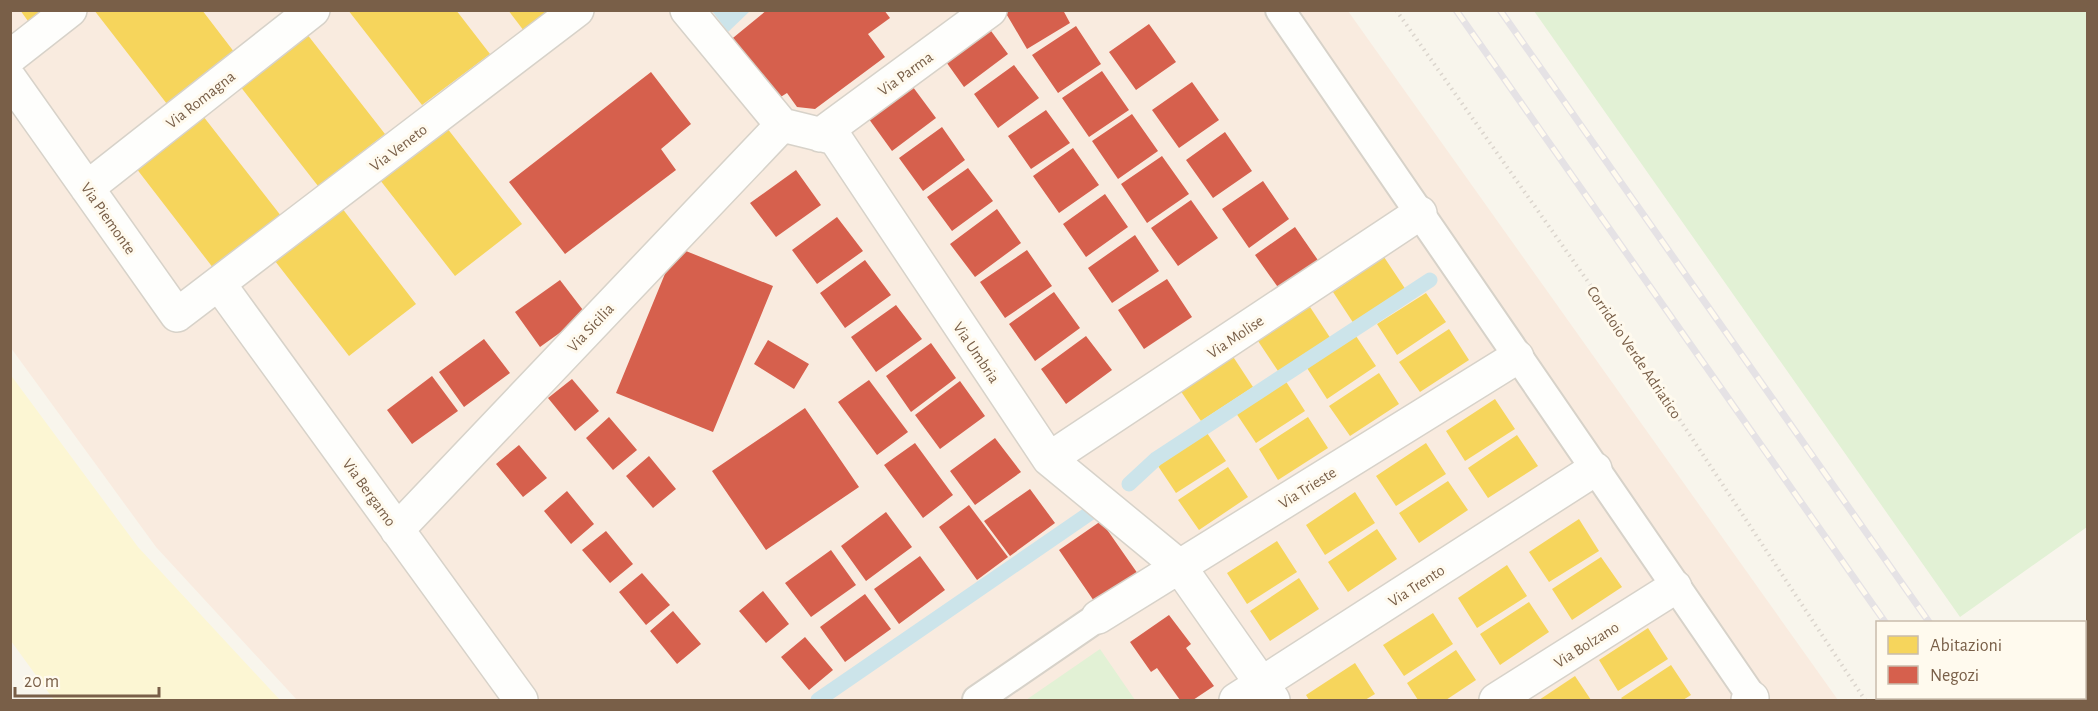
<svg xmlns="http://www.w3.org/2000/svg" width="2098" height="711" font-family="'Alegreya Sans',sans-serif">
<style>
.commercial{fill:#f9ebdf}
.green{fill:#e2f1d5}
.sand{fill:#fcf6d3}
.water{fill:#cce4ea}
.homes{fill:#f6d55c}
.shops{fill:#d6604d}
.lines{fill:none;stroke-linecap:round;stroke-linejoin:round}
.stream{stroke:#cce4ea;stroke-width:15}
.service-casing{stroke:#d7d2c9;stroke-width:32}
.minor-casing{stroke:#d7d2c9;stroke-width:36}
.path{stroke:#dbd5cd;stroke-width:4;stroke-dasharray:1.5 4.5;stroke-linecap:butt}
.service{stroke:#fefefc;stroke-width:28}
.minor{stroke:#fefefc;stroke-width:33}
.rail-casing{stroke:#e5e2e5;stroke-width:7}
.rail{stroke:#fffaee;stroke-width:4.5;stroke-dasharray:14;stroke-linecap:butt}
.labels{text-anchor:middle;stroke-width:6;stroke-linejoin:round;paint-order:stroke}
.street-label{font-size:16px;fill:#795f48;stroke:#fffaee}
</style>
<rect width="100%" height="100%" fill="#f8f5ec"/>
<path class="commercial" d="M10,11H1348L1838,700H297L156,547L11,348Z"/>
<path class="green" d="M1534,11H2087V527L1960,617Z
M1100,649L1135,700H1026Z"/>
<path class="sand" d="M10,374L138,547L280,700H54L11,641Z"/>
<path class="water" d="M712,11H750L728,32Z"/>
<path class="homes" d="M20,10H55L33,28Z
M94,10H202L241,61L174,113Z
M348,10H456L490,54L422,105Z
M508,10H551L524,31Z
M303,29L385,134L318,186L236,81Z
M203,116L285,221L217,273L136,168Z
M440,119L522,224L455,276L373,171Z
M335,199L416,304L349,356L268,252Z
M1384,257L1406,290L1354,324L1333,292Z
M1426,293L1446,322L1397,355L1377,324Z
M1310,307L1331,339L1280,374L1258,341Z
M1449,329L1469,360L1420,392L1399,362Z
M1356,336L1376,366L1327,399L1307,368Z
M1232,355L1253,387L1201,421L1180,390Z
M1379,373L1399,404L1350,436L1329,406Z
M1285,380L1305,411L1256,443L1236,413Z
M1495,399L1515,429L1465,461L1446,431Z
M1308,417L1328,448L1278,480L1259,449Z
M1205,430L1226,461L1176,493L1156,463Z
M1517,435L1538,466L1488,498L1468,468Z
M1426,443L1446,474L1396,506L1376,476Z
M1228,467L1248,497L1199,530L1178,500Z
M1448,481L1468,510L1419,543L1399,513Z
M1355,492L1375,523L1325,555L1306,525Z
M1579,519L1599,551L1549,582L1529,552Z
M1377,529L1397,559L1348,592L1328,562Z
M1277,541L1297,572L1247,604L1227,573Z
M1601,557L1622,587L1572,620L1552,589Z
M1507,565L1527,596L1477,628L1458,598Z
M1299,578L1319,609L1270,641L1250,611Z
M1529,602L1549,632L1500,665L1480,634Z
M1433,613L1453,644L1404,676L1383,645Z
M1648,628L1668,659L1618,691L1599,660Z
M1456,650L1476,680L1446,700H1418L1407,683Z
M1355,663L1375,694L1365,700H1309L1306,695Z
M1671,665L1691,695L1683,700H1623L1621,698Z
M1575,676L1591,700H1539Z"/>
<path class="shops" d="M767,10H884L890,18L868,34L885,57L815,109L797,107L787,93L779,98L728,42Z
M1004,10H1063L1070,23L1027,49Z
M983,20L1008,54L964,87L939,52Z
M1149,24L1176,62L1136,90L1109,52Z
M1076,26L1101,64L1058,93L1032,55Z
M1014,65L1039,98L998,128L974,94Z
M1102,71L1129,110L1089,137L1062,98Z
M651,72L691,124L661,149L676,170L565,254L509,182Z
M1192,82L1219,120L1179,148L1152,110Z
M910,83L936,118L892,151L866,115Z
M1046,110L1070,143L1031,169L1008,136Z
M1132,114L1158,151L1118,179L1092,141Z
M942,127L965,160L923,191L899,158Z
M1225,132L1252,171L1213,198L1186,160Z
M1073,148L1099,185L1059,213L1033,176Z
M1162,156L1189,194L1147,223L1121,184Z
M968,168L993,201L952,231L927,197Z
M796,170L821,205L776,237L750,203Z
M1263,181L1289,219L1249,248L1222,209Z
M1105,194L1128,227L1086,257L1063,224Z
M1191,200L1218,238L1178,266L1151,228Z
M997,209L1021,243L975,277L950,244Z
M837,217L863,251L817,284L792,250Z
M1295,227L1322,266L1282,293L1255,255Z
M1135,235L1159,271L1112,303L1088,268Z
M676,247L773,286L713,432L616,393Z
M1027,250L1052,286L1005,318L980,282Z
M865,260L891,295L845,328L820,293Z
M1167,279L1192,317L1144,349L1118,310Z
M560,280L586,314L540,347L515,312Z
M1054,292L1080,328L1035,361L1009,324Z
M896,305L922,339L876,372L851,337Z
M1086,336L1112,370L1066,404L1041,369Z
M484,339L510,373L464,407L439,372Z
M768,340L809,364L794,389L754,364Z
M931,343L956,378L911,412L886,376Z
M432,376L458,411L412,444L387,410Z
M572,379L599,411L575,431L548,398Z
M869,380L908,432L877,455L838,402Z
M960,381L985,416L940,449L915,415Z
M805,408L859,487L766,550L712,471Z
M609,417L637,450L613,470L586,438Z
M995,438L1021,472L975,505L950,471Z
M915,443L953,495L923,518L884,465Z
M519,445L547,478L523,497L496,464Z
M649,456L676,489L653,508L626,476Z
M1030,489L1055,523L1010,556L984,521Z
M567,491L594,524L571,544L544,511Z
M969,505L1008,557L977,580L939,527Z
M886,512L912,547L866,581L841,546Z
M1101,521L1138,574L1096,604L1059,550Z
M606,531L633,564L610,583L582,550Z
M831,550L856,585L811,617L785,583Z
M920,556L945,590L899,624L874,589Z
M642,573L670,605L646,625L619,592Z
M763,591L789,624L766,643L739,611Z
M865,594L891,629L845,662L820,627Z
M673,611L701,644L677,664L650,631Z
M1169,615L1191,644L1186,648L1214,686L1193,700H1180L1157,668L1151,672L1130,642Z
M805,637L833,670L809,690L781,657Z"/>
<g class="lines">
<path class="stream" d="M1129,484L1156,459L1430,280
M818,700L1090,513"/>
<defs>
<path id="service" d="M1280,10L1754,700
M977,700L1098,617"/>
<path id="minor" d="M687,10L782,125L835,138L1049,459L1179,566L1273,700
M10,57L70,10
M10,79L177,315L577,10
M820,135L990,10
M87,188L313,10
M219,284L521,700
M1049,459L1420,213
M397,530L782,125
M1098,617L1517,357
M1236,700L1595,469
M1496,700L1675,587
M1748,700L1752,698"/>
</defs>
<use href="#service" class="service-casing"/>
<use href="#minor" class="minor-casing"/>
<path class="path" d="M1396,10L1596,293L1865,700"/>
<use href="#service" class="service"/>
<use href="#minor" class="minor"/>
<defs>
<path id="rail" d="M1456,10L1885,622
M1500,10L1929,622
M1937,698L1939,700
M1982,698L1984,700"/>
</defs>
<use href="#rail" class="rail-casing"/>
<use href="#rail" class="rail"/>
</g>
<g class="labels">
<g class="street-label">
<text transform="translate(905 73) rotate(-36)" y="6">Via Parma</text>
<text transform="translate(200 99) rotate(-38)" y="6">Via Romagna</text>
<text transform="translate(398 147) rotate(-37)" y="6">Via Veneto</text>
<text transform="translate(109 218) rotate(55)" y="6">Via Piemonte</text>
<text transform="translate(590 327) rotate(-47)" y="6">Via Sicilia</text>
<text transform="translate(1235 336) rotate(-34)" y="6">Via Molise</text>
<text transform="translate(977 352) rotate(56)" y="6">Via Umbria</text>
<text transform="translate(1635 352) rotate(56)" y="6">Corridoio Verde Adriatico</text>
<text transform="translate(1307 487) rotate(-32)" y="6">Via Trieste</text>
<text transform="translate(370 492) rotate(54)" y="6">Via Bergamo</text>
<text transform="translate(1416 585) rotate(-33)" y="6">Via Trento</text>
<text transform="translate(1586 644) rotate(-32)" y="6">Via Bolzano</text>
</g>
</g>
<rect width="2098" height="711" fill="none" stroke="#795f48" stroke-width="24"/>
<rect x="1876" y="621" width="210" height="78" fill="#fffaee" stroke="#c9bcac" stroke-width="1.5"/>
<rect x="1888" y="636" width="30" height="18" fill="#f6d55c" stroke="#c9bcac" stroke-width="1.5"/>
<text x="1930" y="651" font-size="18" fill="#795f48">Abitazioni</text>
<rect x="1888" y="666" width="30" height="18" fill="#d6604d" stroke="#c9bcac" stroke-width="1.5"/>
<text x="1930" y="681" font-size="18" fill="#795f48">Negozi</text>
<path d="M15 687v9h144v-9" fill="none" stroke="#795f48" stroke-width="3"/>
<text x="24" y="687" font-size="18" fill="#795f48" stroke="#fffaee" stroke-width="4.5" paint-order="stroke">20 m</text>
</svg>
